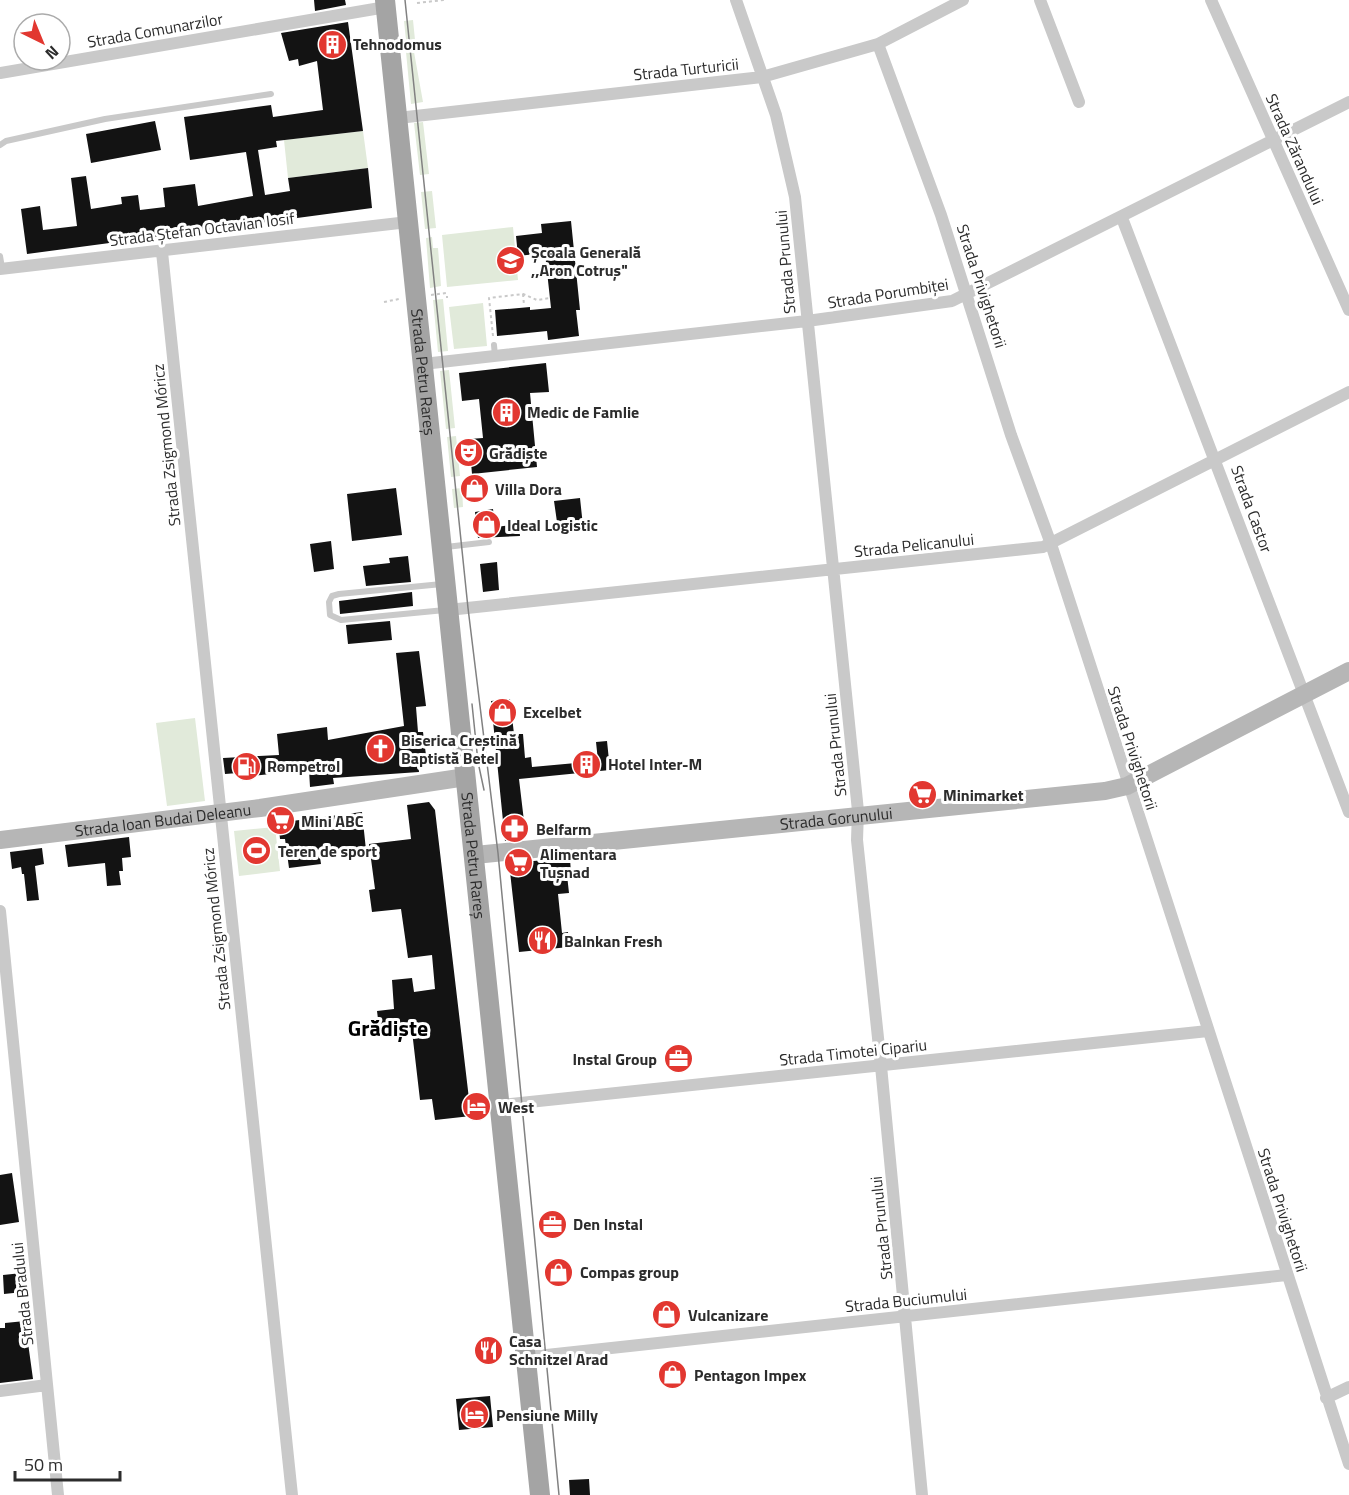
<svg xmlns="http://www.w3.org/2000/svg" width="1349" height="1495" font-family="'Titillium Web',sans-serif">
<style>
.green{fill:#e1eada}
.building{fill:#131313}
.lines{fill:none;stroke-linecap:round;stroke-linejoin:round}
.path{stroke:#c9c9c9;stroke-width:2;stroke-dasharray:3 3;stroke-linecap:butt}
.lane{stroke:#c9c9c9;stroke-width:6}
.street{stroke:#c9c9c9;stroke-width:12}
.secondary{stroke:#b6b6b6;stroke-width:18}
.primary{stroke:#a4a4a4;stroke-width:20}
.tram{stroke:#818181;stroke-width:1.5}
.labels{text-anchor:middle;stroke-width:6;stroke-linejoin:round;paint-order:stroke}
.street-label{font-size:16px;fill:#2c2c2c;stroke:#fff}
.poi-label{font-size:16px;font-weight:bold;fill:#2c2c2c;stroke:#fff;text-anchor:start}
.district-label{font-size:22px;font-weight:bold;fill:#000;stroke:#fff}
</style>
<rect width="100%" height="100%" fill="#fff"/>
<path class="green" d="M413,20L415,40H406L404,21Z
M406,52H414L423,102L411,104Z
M423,122L429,174L420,175L414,123Z
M363,131L368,168L288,178L284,140Z
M432,191L436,228L425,229L421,192Z
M513,227L518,280L447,287L442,235Z
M432,237L433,248H438L441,286L430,288L426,238Z
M443,299L448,351L438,352L433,300Z
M483,303L487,346L454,349L449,307Z
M449,370L455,428L446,429L440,371Z
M456,436L460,476L451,477L447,437Z
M462,488L463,507L454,508L452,489Z
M195,718L205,801L167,806L156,723Z
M275,827L280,871L239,876L234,831Z"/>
<path class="building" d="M314,0H345L346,5L315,11Z
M348,22L363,131L276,141L277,147L258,150L265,195L290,191L288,178L368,168L372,208L27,254L21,209L40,206L43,230L77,226L71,178L86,176L91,209L122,204L121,197L138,195L140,210L165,207L163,188L195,184L198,206L253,196L246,152L190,160L184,117L271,105L273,117L323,110L317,61L299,66L298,59L289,61L281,33Z
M155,121L161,150L91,163L86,134Z
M571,221L580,310H576L579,336L548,340L547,331L497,336L495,310L530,307V310L551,308L545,253L518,256L516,236L542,233L541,224Z
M546,363L549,392L530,393L537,467L472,474L469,439L483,438L479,399L462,401L459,373Z
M396,488L402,535L352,541L347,494Z
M580,498L583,526L558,529L554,501Z
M493,509L495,527L519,524L520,536L478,538L475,512Z
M331,541L334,569L314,572L310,544Z
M408,556L411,582L366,586L363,566L390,563L389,558Z
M497,562L499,590L483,592L480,564Z
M412,592L413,606L340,614L339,601Z
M390,621L392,640L348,644L346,625Z
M419,651L426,706L416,707L418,732H423L427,763L418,764L419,772L333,778L334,784L310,787L309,770L251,776V772L225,774L223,758L279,755L277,734L327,727L328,740L404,726L396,653Z
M510,699L514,734H523L525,758L531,757L532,767L598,761L596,742L607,741L610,770L519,779L526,838L505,841L491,701Z
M429,802L435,810L471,1116L435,1120L432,1099L420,1100L412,1031L380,1035L377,1011L394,1009L392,980L412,978L414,992L435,989L432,955L408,958L401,909L372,912L369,890L375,889L369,844L411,839L407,805Z
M362,812L366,850L320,857L321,864L289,868L285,839H280L279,829L285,828L284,822Z
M129,837L131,857L122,858L123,871H119L121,885L107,886L105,863L68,867L65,845Z
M42,848L44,864L35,866L39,900L27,901L24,874H22L21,867L12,869L10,852Z
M570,858L571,874L567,875L569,893L558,894L562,933L568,932L569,947L519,952L509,863Z
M12,1173L19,1222L0,1225V1175Z
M22,1273L23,1292L4,1294L3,1275Z
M25,1321L33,1379L0,1383V1328H5V1323Z
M490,1396L493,1427L459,1430L456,1399Z
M589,1479L590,1495H570L569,1480Z"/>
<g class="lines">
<path class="path" d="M417,3L444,0
M523,294L524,305
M431,295L446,293
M446,297H448
M384,302L399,299
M493,336L489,298L523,294L537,300L550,298
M479,762L492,761"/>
<path class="lane" d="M0,145L6,141L105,119L271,94
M0,256L2,268
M494,345L495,356
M446,547L489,542
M442,584L339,594L332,596L329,602L330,615L341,620L445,610"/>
<path class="street" d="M736,0L776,115L795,197L858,811L857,840L881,1066L922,1495
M1040,0L1079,102
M1211,0L1349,310
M878,44L941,215L1011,435L1051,544L1349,1464
M0,73L386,7
M398,118L762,77L878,44L963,0
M1122,218L1349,812
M162,252L292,1495
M0,269L408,222
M423,364L807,321L952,301L1349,102
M448,610L1043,547L1349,392
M0,911L58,1495
M501,1105L1208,1031
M528,1357L1287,1275
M0,1391L47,1385
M1326,1398L1349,1387"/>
<g class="secondary">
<path id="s1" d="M0,840L260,808L466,777"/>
<path id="s2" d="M475,855L1105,791L1127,786L1349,671"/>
</g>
<path class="primary" id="s3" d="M385,0L540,1495"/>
<path class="tram" d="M405,0L468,608L498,853L559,1495
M472,704L478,762L484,790"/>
</g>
<defs>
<symbol id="building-disc" viewBox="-11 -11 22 22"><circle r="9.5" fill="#e23730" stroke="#fff"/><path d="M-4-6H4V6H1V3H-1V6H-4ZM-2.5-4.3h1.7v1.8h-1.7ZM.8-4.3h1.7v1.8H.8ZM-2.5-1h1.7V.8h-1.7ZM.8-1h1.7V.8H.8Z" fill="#fff"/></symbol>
<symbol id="school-disc" viewBox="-11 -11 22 22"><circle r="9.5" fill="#e23730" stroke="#fff"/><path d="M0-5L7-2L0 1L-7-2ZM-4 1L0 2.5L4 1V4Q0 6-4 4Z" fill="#fff"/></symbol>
<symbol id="theatre-disc" viewBox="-11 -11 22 22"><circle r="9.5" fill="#e23730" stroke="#fff"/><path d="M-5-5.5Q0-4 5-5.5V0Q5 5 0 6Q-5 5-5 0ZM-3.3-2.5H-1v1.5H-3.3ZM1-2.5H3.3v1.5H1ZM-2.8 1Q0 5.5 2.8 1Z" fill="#fff"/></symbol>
<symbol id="shop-disc" viewBox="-11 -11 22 22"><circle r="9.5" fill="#e23730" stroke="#fff"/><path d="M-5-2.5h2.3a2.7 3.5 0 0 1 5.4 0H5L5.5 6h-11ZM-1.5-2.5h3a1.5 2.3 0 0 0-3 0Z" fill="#fff"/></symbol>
<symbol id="church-disc" viewBox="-11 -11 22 22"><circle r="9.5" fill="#e23730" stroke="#fff"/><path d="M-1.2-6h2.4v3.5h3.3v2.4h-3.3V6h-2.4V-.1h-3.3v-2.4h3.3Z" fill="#fff"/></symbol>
<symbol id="fuel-disc" viewBox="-11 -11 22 22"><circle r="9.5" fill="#e23730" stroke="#fff"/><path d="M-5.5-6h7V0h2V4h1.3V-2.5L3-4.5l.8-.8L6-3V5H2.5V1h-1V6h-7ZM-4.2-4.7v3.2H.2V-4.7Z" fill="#fff"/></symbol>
<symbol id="supermarket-disc" viewBox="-11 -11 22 22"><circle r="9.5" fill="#e23730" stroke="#fff"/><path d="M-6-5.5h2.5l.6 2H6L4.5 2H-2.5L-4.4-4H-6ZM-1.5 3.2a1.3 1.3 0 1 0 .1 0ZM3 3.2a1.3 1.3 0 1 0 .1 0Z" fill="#fff"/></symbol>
<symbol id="pharmacy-disc" viewBox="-11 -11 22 22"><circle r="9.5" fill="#e23730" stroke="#fff"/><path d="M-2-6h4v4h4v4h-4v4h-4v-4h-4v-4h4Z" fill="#fff"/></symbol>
<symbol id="stadium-disc" viewBox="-11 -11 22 22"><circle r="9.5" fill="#e23730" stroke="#fff"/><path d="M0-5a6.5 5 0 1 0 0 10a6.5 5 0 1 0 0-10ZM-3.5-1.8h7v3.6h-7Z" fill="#fff"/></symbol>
<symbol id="restaurant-disc" viewBox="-11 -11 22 22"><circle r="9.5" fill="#e23730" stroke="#fff"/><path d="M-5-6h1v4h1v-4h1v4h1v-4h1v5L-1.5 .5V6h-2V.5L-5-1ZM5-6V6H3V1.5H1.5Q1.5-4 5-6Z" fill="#fff"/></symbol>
<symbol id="office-disc" viewBox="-11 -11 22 22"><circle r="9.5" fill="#e23730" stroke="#fff"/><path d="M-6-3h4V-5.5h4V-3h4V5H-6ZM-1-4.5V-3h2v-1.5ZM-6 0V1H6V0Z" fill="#fff"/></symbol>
<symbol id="hotel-disc" viewBox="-11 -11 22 22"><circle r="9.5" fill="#e23730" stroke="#fff"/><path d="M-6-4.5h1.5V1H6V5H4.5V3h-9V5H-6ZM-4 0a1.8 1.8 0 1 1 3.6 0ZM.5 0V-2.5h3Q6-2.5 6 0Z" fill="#fff"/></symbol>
</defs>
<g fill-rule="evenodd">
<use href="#building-disc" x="316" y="28" width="33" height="33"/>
<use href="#school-disc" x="494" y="244" width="33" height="33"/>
<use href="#building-disc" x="490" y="396" width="33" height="33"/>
<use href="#theatre-disc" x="452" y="436" width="33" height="33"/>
<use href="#shop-disc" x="458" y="472" width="33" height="33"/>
<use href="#shop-disc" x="470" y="508" width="33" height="33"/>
<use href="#shop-disc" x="486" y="696" width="33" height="33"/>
<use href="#church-disc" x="364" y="732" width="33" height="33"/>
<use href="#building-disc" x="570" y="748" width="33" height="33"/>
<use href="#fuel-disc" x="230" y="750" width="33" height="33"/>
<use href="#supermarket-disc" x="906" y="778" width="33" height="33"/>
<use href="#supermarket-disc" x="264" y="804" width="33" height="33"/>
<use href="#pharmacy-disc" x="498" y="812" width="33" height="33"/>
<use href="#stadium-disc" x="240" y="834" width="33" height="33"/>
<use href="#supermarket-disc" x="502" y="846" width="33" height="33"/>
<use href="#restaurant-disc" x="526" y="924" width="33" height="33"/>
<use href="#office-disc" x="662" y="1042" width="33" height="33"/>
<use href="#hotel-disc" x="460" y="1090" width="33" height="33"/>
<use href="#office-disc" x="536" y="1208" width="33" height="33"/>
<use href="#shop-disc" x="542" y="1256" width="33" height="33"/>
<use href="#shop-disc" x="650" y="1298" width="33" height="33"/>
<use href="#restaurant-disc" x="472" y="1334" width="33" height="33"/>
<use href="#shop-disc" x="656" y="1358" width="33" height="33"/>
<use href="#hotel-disc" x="458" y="1398" width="33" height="33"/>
</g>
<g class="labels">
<g class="street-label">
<text transform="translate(155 30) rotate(-10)" y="6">Strada Comunarzilor</text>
<text transform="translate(686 69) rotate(-6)" y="6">Strada Turturicii</text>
<text transform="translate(1295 149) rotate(66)" y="6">Strada Zărandului</text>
<text transform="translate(202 229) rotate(-7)" y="6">Strada Ștefan Octavian Iosif</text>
<text transform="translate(785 262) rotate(-95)" y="6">Strada Prunului</text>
<text transform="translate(982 286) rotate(72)" y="6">Strada Privighetorii</text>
<text transform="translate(888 293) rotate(-9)" y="6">Strada Porumbiței</text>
<text dy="6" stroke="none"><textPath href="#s3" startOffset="374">Strada Petru Rareș</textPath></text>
<text transform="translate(166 445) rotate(-96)" y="6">Strada Zsigmond Móricz</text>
<text transform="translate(1252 509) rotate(70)" y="6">Strada Castor</text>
<text transform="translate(914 545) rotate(-6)" y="6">Strada Pelicanului</text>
<text transform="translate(835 745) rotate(-96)" y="6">Strada Prunului</text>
<text transform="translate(1133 748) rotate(72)" y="6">Strada Privighetorii</text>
<text dy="6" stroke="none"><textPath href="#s1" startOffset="164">Strada Ioan Budai Deleanu</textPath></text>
<text dy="6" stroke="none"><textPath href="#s2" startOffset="363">Strada Gorunului</textPath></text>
<text dy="6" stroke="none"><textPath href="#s3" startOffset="860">Strada Petru Rareș</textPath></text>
<text transform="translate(216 929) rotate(-96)" y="6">Strada Zsigmond Móricz</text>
<text transform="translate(853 1052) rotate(-6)" y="6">Strada Timotei Cipariu</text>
<text transform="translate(1283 1210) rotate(72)" y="6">Strada Privighetorii</text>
<text transform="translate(881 1228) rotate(-96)" y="6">Strada Prunului</text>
<text transform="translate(22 1294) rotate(-96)" y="6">Strada Bradului</text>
<text transform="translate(906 1300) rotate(-6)" y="6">Strada Buciumului</text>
</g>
<g class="poi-label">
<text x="353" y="50">Tehnodomus</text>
<text x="531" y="258">Școala Generală<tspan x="531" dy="18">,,Aron Cotruș"</tspan></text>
<text x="527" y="418">Medic de Famlie</text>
<text x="489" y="459">Grădiște</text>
<text x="495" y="495">Villa Dora</text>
<text x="507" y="531">Ideal Logistic</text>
<text x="523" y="718">Excelbet</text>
<text x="401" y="746">Biserica Creștină<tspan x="401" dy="18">Baptistă Betel</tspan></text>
<text x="608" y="770">Hotel Inter-M</text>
<text x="267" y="772">Rompetrol</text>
<text x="943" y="801">Minimarket</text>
<text x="301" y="827">Mini ABC</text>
<text x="536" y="835">Belfarm</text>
<text x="278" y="857">Teren de sport</text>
<text x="540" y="860">Alimentara<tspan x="540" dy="18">Tușnad</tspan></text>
<text x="564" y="947">Balnkan Fresh</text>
<text x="657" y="1065" text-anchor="end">Instal Group</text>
<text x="498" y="1113">West</text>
<text x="573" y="1230">Den Instal</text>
<text x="580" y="1278">Compas group</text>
<text x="688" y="1321">Vulcanizare</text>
<text x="509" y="1347">Casa<tspan x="509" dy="18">Schnitzel Arad</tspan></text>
<text x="694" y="1381">Pentagon Impex</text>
<text x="496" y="1421">Pensiune Milly</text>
</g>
<g class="district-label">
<text x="388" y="1036">Grădiște</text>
</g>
</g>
<g transform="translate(42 42) rotate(137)"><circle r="28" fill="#ffffff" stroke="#ababab" stroke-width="1.5"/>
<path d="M0-4.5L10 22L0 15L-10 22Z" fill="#e23730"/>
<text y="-9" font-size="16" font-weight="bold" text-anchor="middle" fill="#2c2c2c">N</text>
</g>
<path d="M15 1471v9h105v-9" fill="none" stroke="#2c2c2c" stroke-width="3"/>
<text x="24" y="1471" font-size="18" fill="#2c2c2c" stroke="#ffffff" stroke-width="4.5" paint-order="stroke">50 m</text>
</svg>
